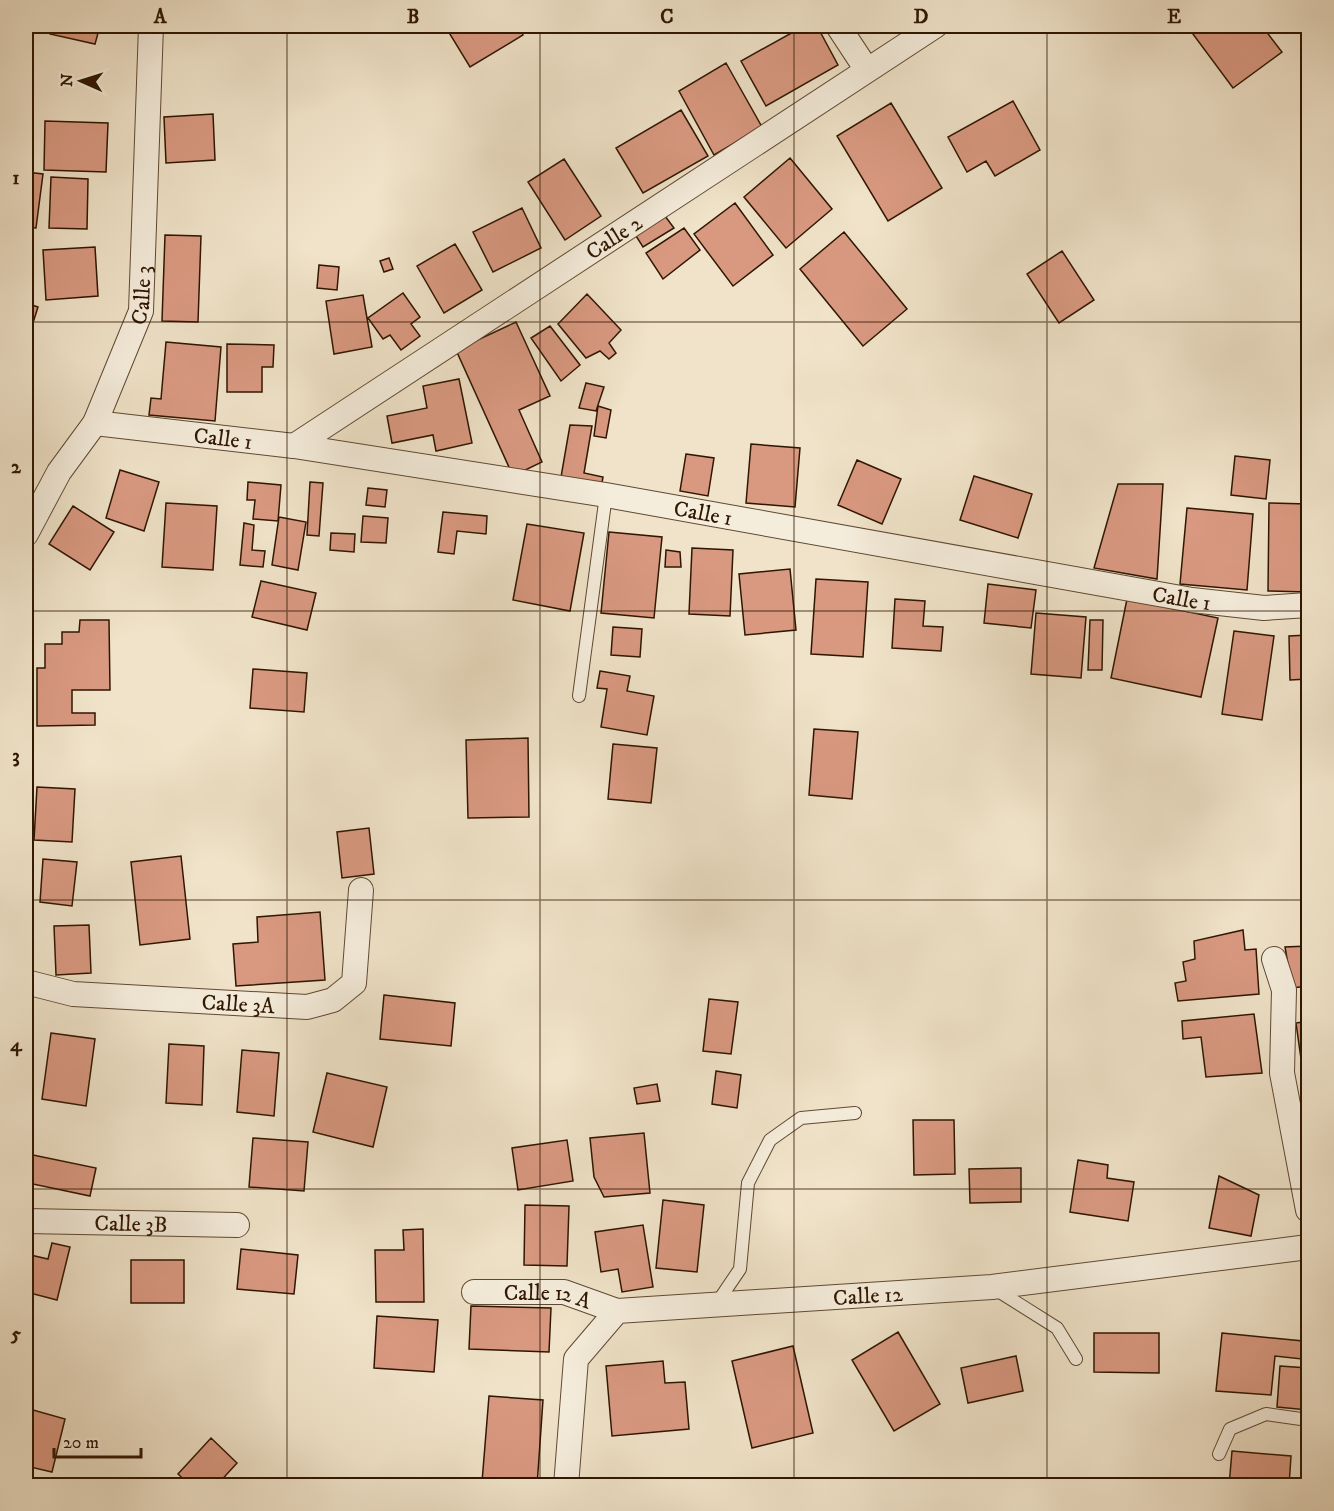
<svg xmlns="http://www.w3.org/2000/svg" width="1334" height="1511" font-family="'IM FELL DW Pica',serif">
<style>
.building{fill:#d99981;stroke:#2f1600;stroke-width:1.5}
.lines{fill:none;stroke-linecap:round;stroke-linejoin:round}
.service-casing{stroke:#5f4932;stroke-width:14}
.minor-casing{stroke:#5f4932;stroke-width:26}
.service{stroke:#f5eddc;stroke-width:12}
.minor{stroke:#f5eddc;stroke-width:24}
.grid{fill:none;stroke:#2f1600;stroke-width:1.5;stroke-opacity:0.55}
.labels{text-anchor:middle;stroke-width:5;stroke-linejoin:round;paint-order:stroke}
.street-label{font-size:22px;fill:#2f1600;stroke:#f5eddc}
.neatline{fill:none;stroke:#2f1600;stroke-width:2}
.grid-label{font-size:20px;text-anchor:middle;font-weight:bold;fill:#2f1600}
</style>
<rect width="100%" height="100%" fill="#f0e3c9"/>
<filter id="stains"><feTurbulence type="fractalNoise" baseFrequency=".00333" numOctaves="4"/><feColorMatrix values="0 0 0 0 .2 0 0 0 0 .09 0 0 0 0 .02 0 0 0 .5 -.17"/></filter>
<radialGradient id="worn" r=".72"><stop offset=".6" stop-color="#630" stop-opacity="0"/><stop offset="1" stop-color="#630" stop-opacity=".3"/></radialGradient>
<path class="building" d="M52,26H100L95,44L50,34Z
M445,26H518L523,35L470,67Z
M804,26H817L838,65L766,106L741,61Z
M1187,26H1262L1282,52L1233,88Z
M726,63L762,127L714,155L679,91Z
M1013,101L1040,150L995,176L986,161L967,172L948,137Z
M891,103L942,188L888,221L837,136Z
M681,110L708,156L643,193L616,148Z
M213,114L215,160L166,163L164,117Z
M45,121L108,123L106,172L44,170Z
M790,158L832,209L786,248L744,197Z
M564,159L601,216L565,240L528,182Z
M26,172L43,174L36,228L26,227Z
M51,177L88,179L87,229L49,228Z
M735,203L773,255L733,286L694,234Z
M522,208L541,248L493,272L473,232Z
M665,216L674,228L643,247L636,236Z
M684,228L700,250L663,279L646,253Z
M844,232L907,309L863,346L800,269Z
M165,235L201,236L198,322L162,321Z
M455,244L482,290L444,313L417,266Z
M95,247L98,296L46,300L43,250Z
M1062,251L1094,300L1059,323L1027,274Z
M389,258L393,269L384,272L380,261Z
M319,265L339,267L337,290L317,288Z
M403,293L420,317L411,324L420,336L401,350L390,335L383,339L368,318Z
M587,294L621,330L609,343L616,353L609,359L600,351L586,358L558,324Z
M363,295L372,347L334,354L326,301Z
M26,303L38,307L26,345Z
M516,322L550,396L519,410L542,462L513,476L456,350Z
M550,326L580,365L561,381L531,338Z
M166,342L221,347L215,421L149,415L151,398L161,399Z
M227,344L274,345L273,367H262V392H227Z
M459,379L472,443L436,451L433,435L392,443L387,416L427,408L423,386Z
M586,383L604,387L596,411L579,408Z
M598,406L611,410L606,438L594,436Z
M570,425L592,426L584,473L603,477L601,488L561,477Z
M751,444L800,448L795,507L746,503Z
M686,454L714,458L708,496L680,491Z
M1235,456L1270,460L1266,499L1231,495Z
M857,460L901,479L882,524L838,505Z
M120,470L159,482L144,531L106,518Z
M974,476L1032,494L1018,538L960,520Z
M248,482L281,485L278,521L253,519L255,500H247Z
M310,482L323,483L319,536L307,535Z
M1118,484H1163L1157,579L1094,568Z
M368,488L387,490L385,507L366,505Z
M166,503L217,506L213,570L162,567Z
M1269,503L1308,504V592L1268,591Z
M73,506L114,532L90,570L49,544Z
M1187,508L1253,514L1247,590L1180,584Z
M443,512L487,516L486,534L457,531L454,554L438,552Z
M363,516L388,518L386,543L361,542Z
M279,517L306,522L298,570L272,565Z
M244,523L254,525L252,550L265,551L263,567L240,565Z
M527,524L584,533L570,611L513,600Z
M609,532L662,537L654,618L601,613Z
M331,533L355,534L354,552L330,550Z
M692,548L733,550L730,616L689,614Z
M666,550L680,552L681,567H665Z
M790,569L796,630L745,635L739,574Z
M816,579L868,582L863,657L811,654Z
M261,581L316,593L307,630L252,617Z
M988,584L1036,590L1031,628L984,623Z
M895,599L925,601L923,626L943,627L941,651L892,648Z
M1127,599L1218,618L1201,697L1111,678Z
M1036,613L1086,617L1081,678L1031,674Z
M80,620H109L110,690H72V713H95V725L37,726V668H45V644H62V632H79Z
M1090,620H1103L1102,670H1088Z
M613,627L642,629L640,657L611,655Z
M1234,631L1274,636L1262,720L1222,714Z
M1308,635V679L1290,680L1289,636Z
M253,669L307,673L304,712L250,708Z
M600,671L630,676L627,691L654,696L647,735L601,727L607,689L597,688Z
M814,729L858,732L852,799L809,795Z
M528,738L529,817L468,818L466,740Z
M613,744L657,748L651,803L608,799Z
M37,787L75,789L72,842L34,840Z
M369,828L374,874L342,878L337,832Z
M181,856L190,939L140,945L131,862Z
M43,859L77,862L72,906L40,902Z
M320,912L325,980L236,986L233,944L258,942L257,917Z
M89,925L91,973L56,975L54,926Z
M1243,930L1245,950L1256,949L1259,994L1178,1001L1175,983L1186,981L1183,962L1195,959L1194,941Z
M1308,946V986L1292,988L1285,947Z
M384,995L455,1003L451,1046L380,1039Z
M709,999L738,1002L731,1054L703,1051Z
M1254,1014L1262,1073L1206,1077L1201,1037L1183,1039L1182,1021Z
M1308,1021V1058L1301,1059L1296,1023Z
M51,1033L95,1039L86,1106L42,1099Z
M169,1044L204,1046L202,1105L166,1103Z
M242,1050L279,1053L274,1116L237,1112Z
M716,1071L741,1075L737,1108L712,1104Z
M327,1073L387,1087L373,1147L313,1132Z
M657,1084L660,1101L637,1104L634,1088Z
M913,1120H954L955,1174L914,1175Z
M644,1133L650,1193L604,1197L594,1177L590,1138Z
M253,1138L308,1142L304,1191L249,1187Z
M567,1140L573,1181L518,1190L512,1148Z
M33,1155L96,1168L90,1196L28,1183Z
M1078,1160L1108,1165L1107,1178L1134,1182L1128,1221L1070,1212Z
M1021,1168V1202L970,1203L969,1169Z
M1219,1176L1259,1195L1251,1236L1209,1228Z
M663,1200L704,1205L697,1272L656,1268Z
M525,1205L569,1206L567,1266L524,1265Z
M643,1225L653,1287L622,1292L618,1269L601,1272L595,1232Z
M423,1229L424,1302H376L375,1250H404L403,1230Z
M52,1243L70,1247L57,1300L26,1292V1254L48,1259Z
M241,1249L298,1255L294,1294L237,1289Z
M131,1260H184V1303H131Z
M471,1306L551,1308L549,1352L469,1349Z
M377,1316L438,1320L434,1372L374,1368Z
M898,1332L940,1404L894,1431L852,1360Z
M1094,1333H1159V1373L1094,1372Z
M1222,1333L1303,1341L1302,1359L1275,1356L1271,1395L1216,1391Z
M793,1346L813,1433L752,1448L732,1361Z
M1016,1356L1023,1391L968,1403L961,1368Z
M663,1361L665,1383L685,1382L689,1429L612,1436L606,1366Z
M1280,1366L1308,1368V1410L1277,1407Z
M489,1396L543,1400L537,1486L482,1482Z
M26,1408L65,1419L52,1472L26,1466Z
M211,1438L237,1463L216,1486H191L178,1474Z
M1232,1451L1291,1456L1289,1486H1229Z"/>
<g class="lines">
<defs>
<path id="service" d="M579,696L606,495
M995,1289L1057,1328L1076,1359
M717,1303L740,1269L748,1183L770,1140L801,1118L855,1113
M1219,1454L1230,1429L1266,1414L1308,1420"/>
<g id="minor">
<path d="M838,26L867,70"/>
<path id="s1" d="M95,423L294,446L606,495L1192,600L1264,608L1308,605"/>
<path id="s2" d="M294,446L935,26"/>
<path id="s3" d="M26,534L59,472L95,423L141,311L151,26"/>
<path d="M1274,959L1284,990L1282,1073L1308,1210"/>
<path id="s4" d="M26,982L73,994L307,1007L333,1000L354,983L361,890"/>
<path id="s5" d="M26,1221L237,1225"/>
<path id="s6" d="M474,1292H564L617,1311"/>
<path id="s7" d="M566,1486L576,1359L617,1311L992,1287L1308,1247"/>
</g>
</defs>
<use href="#service" class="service-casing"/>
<use href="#minor" class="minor-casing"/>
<use href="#service" class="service"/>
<use href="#minor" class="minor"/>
</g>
<path class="grid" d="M287,26V1486M540,26V1486M794,26V1486M1047,26V1486M26,322H1308M26,611H1308M26,900H1308M26,1189H1308"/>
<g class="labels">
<g class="street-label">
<text dy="8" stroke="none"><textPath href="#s2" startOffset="382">Calle 2</textPath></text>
<text dy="8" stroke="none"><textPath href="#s3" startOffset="268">Calle 3</textPath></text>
<text dy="8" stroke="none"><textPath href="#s1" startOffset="129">Calle 1</textPath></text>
<text dy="8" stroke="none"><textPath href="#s1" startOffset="615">Calle 1</textPath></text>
<text dy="8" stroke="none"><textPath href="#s1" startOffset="1101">Calle 1</textPath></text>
<text dy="8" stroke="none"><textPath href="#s4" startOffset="214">Calle 3A</textPath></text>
<text dy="8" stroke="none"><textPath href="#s5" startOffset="105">Calle 3B</textPath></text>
<text dy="8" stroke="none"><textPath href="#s7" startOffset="442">Calle 12</textPath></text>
<text dy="8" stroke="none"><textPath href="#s6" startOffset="74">Calle 12 A</textPath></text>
</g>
</g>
<rect width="1334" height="1511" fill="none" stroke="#f0e3c9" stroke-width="66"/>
<g transform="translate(81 81) rotate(273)" stroke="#f5eddc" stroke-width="4.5" paint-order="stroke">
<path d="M0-4.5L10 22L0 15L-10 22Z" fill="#2f1600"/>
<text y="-9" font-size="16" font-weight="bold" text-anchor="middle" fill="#2f1600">N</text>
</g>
<path d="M54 1448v9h87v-9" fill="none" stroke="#2f1600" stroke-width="3"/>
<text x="63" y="1448" font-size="18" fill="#2f1600" stroke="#f5eddc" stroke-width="4.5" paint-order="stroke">20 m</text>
<rect x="33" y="33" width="1268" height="1445" class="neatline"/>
<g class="grid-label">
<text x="160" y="23">A</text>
<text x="413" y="23">B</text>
<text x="667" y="23">C</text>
<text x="921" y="23">D</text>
<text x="1174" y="23">E</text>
<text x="16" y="184">1</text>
<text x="16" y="473">2</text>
<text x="16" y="762">3</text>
<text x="16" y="1051">4</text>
<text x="16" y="1340">5</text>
</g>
<rect width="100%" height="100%" filter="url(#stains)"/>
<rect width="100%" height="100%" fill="url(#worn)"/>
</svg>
